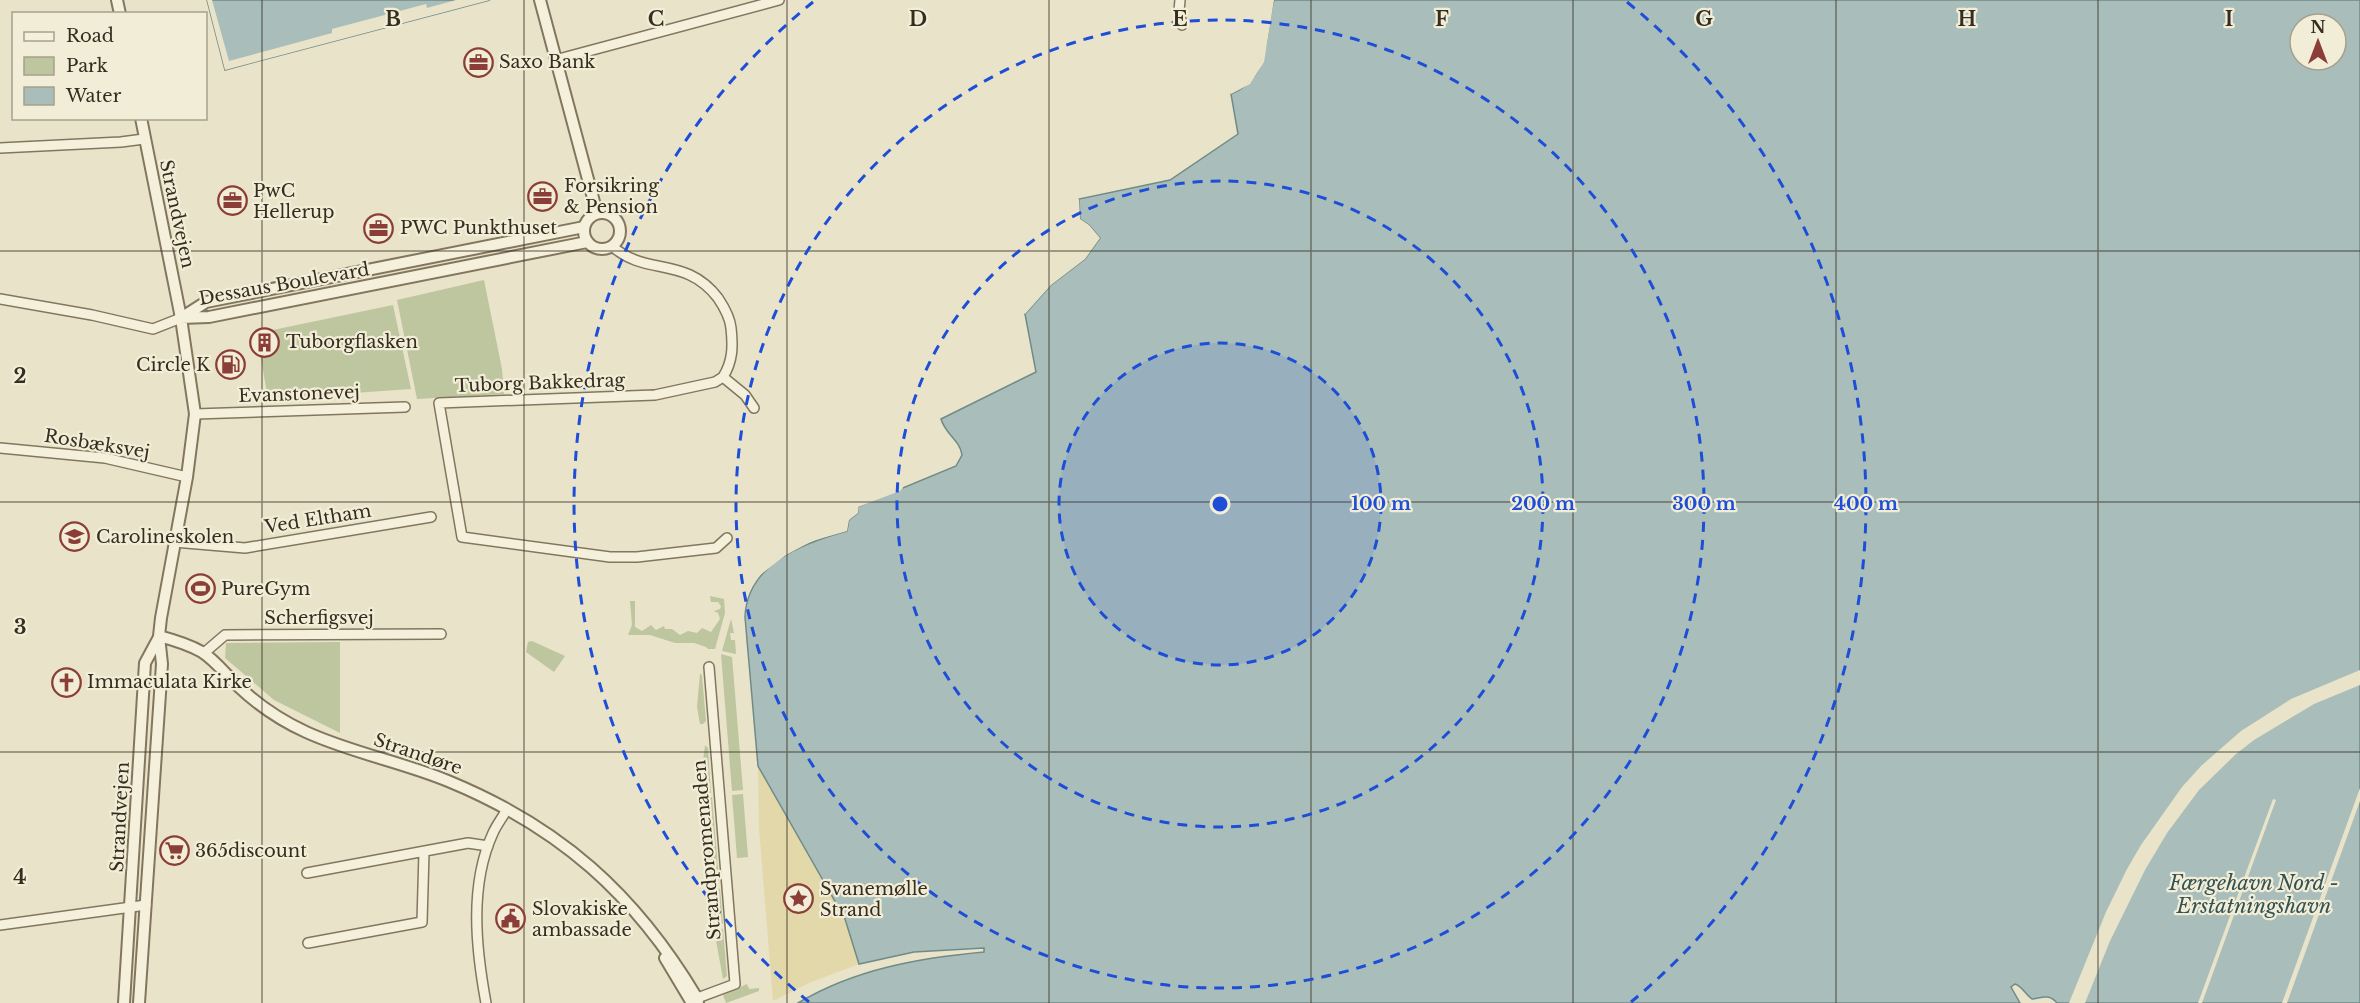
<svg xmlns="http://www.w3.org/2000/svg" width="2360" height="1003" font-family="'Libre Baskerville',serif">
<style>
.green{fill:#bdc69e}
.sand{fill:#e2d8a9}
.water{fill:#a9beba;stroke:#708b87;stroke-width:1.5;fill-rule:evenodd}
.pier{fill:#e9e3c9}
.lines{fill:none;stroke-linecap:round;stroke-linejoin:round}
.minor-casing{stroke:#83765f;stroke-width:12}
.tertiary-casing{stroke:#83765f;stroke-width:14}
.minor{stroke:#f5f0db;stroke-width:9}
.tertiary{stroke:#f5f0db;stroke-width:10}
.grid{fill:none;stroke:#362d21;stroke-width:1.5;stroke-opacity:0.55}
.ring{fill:none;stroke:#1d4ed8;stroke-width:3;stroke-dasharray:10 8}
.labels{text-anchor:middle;stroke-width:4.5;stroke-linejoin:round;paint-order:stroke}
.poi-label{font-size:18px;fill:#362d21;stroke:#f2edd7;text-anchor:start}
.street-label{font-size:18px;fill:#362d21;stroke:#f2edd7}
.water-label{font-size:20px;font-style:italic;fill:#325253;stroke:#f2edd7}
.grid-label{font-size:20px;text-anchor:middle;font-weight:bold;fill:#362d21;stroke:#f2edd7;stroke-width:4.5;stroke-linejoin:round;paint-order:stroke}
.centre{fill:#1d4ed8;stroke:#f2edd7;stroke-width:3}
.ring-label{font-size:18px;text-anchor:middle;font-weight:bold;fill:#1d4ed8;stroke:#f2edd7;stroke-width:4.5;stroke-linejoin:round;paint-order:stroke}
</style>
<rect width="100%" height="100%" fill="#e9e3c9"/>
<path class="green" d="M484,280L502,369L504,394L417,399L397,300Z
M393,305L411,389L268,399L260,353L272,350L268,331Z
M710,596L724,599L725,613L715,649H708L706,647L694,643H675L650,635H628L632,625L630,601H635V627L642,631L651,625L656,630L664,626L665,629H672L680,635L688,631L697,633L702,628L711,632L720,619L718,613L714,611L720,609L721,606L718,602H711Z
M731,619L734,633H730L731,640H735L736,654L722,651Z
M532,641L565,656L554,672L526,652L528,642Z
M340,642V733L274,700L225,658L226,643Z
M721,654L732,657L743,790L732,791Z
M700,673L702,676L706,721L703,724H700L697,707Z
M705,745L708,748L711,793L707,792L702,770Z
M743,794L748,857L737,858L732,795Z
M712,797L719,880L715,882L707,842L709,815L708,798Z
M714,888L720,889L723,924H721L716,922L713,903Z
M723,929L727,976L723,979L715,935L717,931Z
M747,984L749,989L759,988V991L726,1003L723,995Z"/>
<path class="sand" d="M758,766L845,919L859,964L811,982L773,1001L759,828Z"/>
<path class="water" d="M207,0H490L225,70Z
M1274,0H2360V1003H2057C2049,993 2041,998 2032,999C2026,995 2021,985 2015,984L2011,987L2020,1003H798C855,969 919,958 984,952V948L914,952L859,964L845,919L758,766L745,617C747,564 803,543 847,531L849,520L858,513L857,507L956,466L962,455C960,440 945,434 941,419L1036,372L1025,314L1051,285L1085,259L1100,238L1089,225L1080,219L1079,199L1170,180L1238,134L1231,94C1272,77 1264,36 1274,0ZM2300,24H2336V60H2300Z"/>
<path class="pier" d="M207,0H212L229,61L332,33V29L426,4L427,8L456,0H490L225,70Z
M1271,0H1274L1264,62L1250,84L1231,94L1230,91L1248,82L1261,61Z
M1079,199L1080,219L1089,225L1100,238L1085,259L1051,285L1025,314L1024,310L1049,283L1082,257L1096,238L1087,227L1077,220L1076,200Z
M902,485L903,488L900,491L858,507V513L849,520L847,531L812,541L786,555L760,575L759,572L784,553L811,538L844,529L846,519L855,512L856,505L898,488Z
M2360,670V685L2314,704L2254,740L2236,754L2199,790L2167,833L2145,870L2110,941L2085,1003H2069L2106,912L2127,869L2141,845L2182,787L2201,766L2241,731L2291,699Z
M2360,788V801L2287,1003H2282Z
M2273,799L2276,800L2202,1003H2198Z"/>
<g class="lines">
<defs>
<path id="minor" d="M1180,0L1179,11L1182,25
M555,60L779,0
M0,148L121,142L144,139
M612,246C646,277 685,255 718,298C724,307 730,317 731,328C733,346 733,361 723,377
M0,299L92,315L153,329L181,318
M723,377L715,382L655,395L439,403L462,537L610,557H637L716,548L727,538
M723,377L745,395L754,408
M195,414L405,407
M0,448L105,458L187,477
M174,542L245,548L431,517
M204,653L225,635L441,634
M307,873L468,843L488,846
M0,925L146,905
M308,943L422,922L424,852
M692,1000L735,984L709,667
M486,1003C476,949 469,885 493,833C497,824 503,817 507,809"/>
<path id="tertiary" d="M117,0L120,14
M540,0L597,213
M584 231a18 18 0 1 1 36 0a18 18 0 1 1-36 0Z
M181,318L206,302L584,227
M181,318L209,317L587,242
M159,636C174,640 188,644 202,652C215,660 227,676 238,686C258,705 282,721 306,732C352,753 402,762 448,781C560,827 635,894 697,998L698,1003
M665,958L692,1003
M124,1003L145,663L159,637
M139,1003L162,664L159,636L161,618L187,477L195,414L181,318L141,118"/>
</defs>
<use href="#minor" class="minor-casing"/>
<use href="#tertiary" class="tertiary-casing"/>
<use href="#minor" class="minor"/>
<use href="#tertiary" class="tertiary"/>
</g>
<path class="grid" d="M262,0V1003M524,0V1003M787,0V1003M1049,0V1003M1311,0V1003M1573,0V1003M1836,0V1003M2098,0V1003M0,251H2360M0,502H2360M0,752H2360"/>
<circle cx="1220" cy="504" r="161" fill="#1d4ed8" fill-opacity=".12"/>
<g class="ring">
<circle cx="1220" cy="504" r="161"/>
<circle cx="1220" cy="504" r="323"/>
<circle cx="1220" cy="504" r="484"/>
<path d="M809 1002A646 646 0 0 1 813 2M1627 2A646 646 0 0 1 1631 1002"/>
</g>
<defs>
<symbol id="office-ring" viewBox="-11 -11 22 22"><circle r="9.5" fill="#f2edd7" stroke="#8b3e37" stroke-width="1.5"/><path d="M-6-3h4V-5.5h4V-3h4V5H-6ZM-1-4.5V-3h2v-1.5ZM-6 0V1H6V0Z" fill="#8b3e37"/></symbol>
<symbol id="building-ring" viewBox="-11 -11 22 22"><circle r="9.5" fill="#f2edd7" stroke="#8b3e37" stroke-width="1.5"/><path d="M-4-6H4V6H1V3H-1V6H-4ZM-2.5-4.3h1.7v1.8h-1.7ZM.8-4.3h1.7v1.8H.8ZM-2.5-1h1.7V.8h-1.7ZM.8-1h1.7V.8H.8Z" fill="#8b3e37"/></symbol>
<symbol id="fuel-ring" viewBox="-11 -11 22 22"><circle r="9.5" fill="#f2edd7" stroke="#8b3e37" stroke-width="1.5"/><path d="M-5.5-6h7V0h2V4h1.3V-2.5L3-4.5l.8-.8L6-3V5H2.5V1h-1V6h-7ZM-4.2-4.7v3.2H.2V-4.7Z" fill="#8b3e37"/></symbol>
<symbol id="school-ring" viewBox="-11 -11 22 22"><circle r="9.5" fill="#f2edd7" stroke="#8b3e37" stroke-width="1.5"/><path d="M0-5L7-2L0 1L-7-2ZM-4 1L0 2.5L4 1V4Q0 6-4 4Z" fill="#8b3e37"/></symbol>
<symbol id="stadium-ring" viewBox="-11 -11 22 22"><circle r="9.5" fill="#f2edd7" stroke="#8b3e37" stroke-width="1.5"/><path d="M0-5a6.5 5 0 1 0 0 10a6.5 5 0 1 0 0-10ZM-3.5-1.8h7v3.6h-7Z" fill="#8b3e37"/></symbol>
<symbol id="church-ring" viewBox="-11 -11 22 22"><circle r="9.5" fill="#f2edd7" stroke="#8b3e37" stroke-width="1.5"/><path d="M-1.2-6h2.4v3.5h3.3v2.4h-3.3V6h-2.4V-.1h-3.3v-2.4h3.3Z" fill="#8b3e37"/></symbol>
<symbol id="supermarket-ring" viewBox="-11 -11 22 22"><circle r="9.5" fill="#f2edd7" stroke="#8b3e37" stroke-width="1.5"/><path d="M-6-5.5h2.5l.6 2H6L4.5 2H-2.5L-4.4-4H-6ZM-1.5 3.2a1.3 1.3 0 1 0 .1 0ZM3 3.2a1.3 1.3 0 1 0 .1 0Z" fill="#8b3e37"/></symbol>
<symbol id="sight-ring" viewBox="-11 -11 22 22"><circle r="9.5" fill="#f2edd7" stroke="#8b3e37" stroke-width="1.5"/><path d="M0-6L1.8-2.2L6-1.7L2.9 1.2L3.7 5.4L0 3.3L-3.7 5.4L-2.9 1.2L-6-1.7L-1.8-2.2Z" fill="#8b3e37"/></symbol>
<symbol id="civic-ring" viewBox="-11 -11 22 22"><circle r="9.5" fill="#f2edd7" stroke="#8b3e37" stroke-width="1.5"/><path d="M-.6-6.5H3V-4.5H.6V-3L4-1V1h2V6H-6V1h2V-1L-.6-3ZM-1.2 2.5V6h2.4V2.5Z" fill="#8b3e37"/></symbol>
</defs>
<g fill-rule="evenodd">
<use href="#office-ring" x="462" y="46" width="33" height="33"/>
<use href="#office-ring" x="526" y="180" width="33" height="33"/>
<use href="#office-ring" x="216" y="184" width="33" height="33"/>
<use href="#office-ring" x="362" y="212" width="33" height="33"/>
<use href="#building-ring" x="248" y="326" width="33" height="33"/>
<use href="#fuel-ring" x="214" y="348" width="33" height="33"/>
<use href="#school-ring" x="58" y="520" width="33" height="33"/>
<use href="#stadium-ring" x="184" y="572" width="33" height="33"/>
<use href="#church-ring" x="50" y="666" width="33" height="33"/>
<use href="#supermarket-ring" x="158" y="834" width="33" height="33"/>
<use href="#sight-ring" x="782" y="882" width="33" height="33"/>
<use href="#civic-ring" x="494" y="902" width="33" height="33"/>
</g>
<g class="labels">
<g class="poi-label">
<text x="499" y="68">Saxo Bank</text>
<text x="564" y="192">Forsikring<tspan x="564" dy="21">&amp; Pension</tspan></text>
<text x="253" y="197">PwC<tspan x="253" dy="21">Hellerup</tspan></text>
<text x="400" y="234">PWC Punkthuset</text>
<text x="286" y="348">Tuborgflasken</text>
<text x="210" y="371" text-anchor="end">Circle K</text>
<text x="96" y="543">Carolineskolen</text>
<text x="221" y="595">PureGym</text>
<text x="87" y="688">Immaculata Kirke</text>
<text x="195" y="857">365discount</text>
<text x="820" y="895">Svanemølle<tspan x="820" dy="21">Strand</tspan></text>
<text x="532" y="915">Slovakiske<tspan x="532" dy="21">ambassade</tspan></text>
</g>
<g class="street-label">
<text transform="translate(177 214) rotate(78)" y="6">Strandvejen</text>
<text transform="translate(284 284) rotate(-10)" y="6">Dessaus Boulevard</text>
<text transform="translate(540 383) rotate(-2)" y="6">Tuborg Bakkedrag</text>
<text transform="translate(299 394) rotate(-2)" y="6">Evanstonevej</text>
<text transform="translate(97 444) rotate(9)" y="6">Rosbæksvej</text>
<text transform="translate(318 519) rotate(-9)" y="6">Ved Eltham</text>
<text x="319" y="624">Scherfigsvej</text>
<text transform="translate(418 754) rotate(19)" y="6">Strandøre</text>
<text transform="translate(120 817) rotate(-87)" y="6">Strandvejen</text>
<text transform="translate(707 850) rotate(-95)" y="6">Strandpromenaden</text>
</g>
<g class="water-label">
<text x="2254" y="890">Færgehavn Nord -<tspan x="2254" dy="23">Erstatningshavn</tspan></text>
</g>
</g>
<g class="grid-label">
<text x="393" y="26">B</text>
<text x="656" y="26">C</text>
<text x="918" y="26">D</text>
<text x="1180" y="26">E</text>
<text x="1442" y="26">F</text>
<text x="1704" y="26">G</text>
<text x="1967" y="26">H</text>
<text x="2229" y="26">I</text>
<text x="20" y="383">2</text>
<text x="20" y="634">3</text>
<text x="20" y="884">4</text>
</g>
<circle cx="1220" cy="504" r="9" class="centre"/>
<g class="ring-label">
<text x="1381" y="510">100 m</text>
<text x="1543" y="510">200 m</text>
<text x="1704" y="510">300 m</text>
<text x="1866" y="510">400 m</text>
</g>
<rect x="12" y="12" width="195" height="108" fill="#f2edd7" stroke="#a7a08e" stroke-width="1.5"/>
<rect x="24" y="32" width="30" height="9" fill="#f5f0db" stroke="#a7a08e" stroke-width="1.5"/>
<text x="66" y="42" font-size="18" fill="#362d21">Road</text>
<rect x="24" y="57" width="30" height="18" fill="#bdc69e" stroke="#a7a08e" stroke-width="1.5"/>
<text x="66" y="72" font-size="18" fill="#362d21">Park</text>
<rect x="24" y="87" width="30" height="18" fill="#a9beba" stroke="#a7a08e" stroke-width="1.5"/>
<text x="66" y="102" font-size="18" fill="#362d21">Water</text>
<g transform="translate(2318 42)"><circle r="28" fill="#f2edd7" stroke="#a7a08e" stroke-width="1.5"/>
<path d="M0-4.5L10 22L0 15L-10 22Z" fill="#8b3e37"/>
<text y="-9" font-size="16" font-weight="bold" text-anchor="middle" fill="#362d21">N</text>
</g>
</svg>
